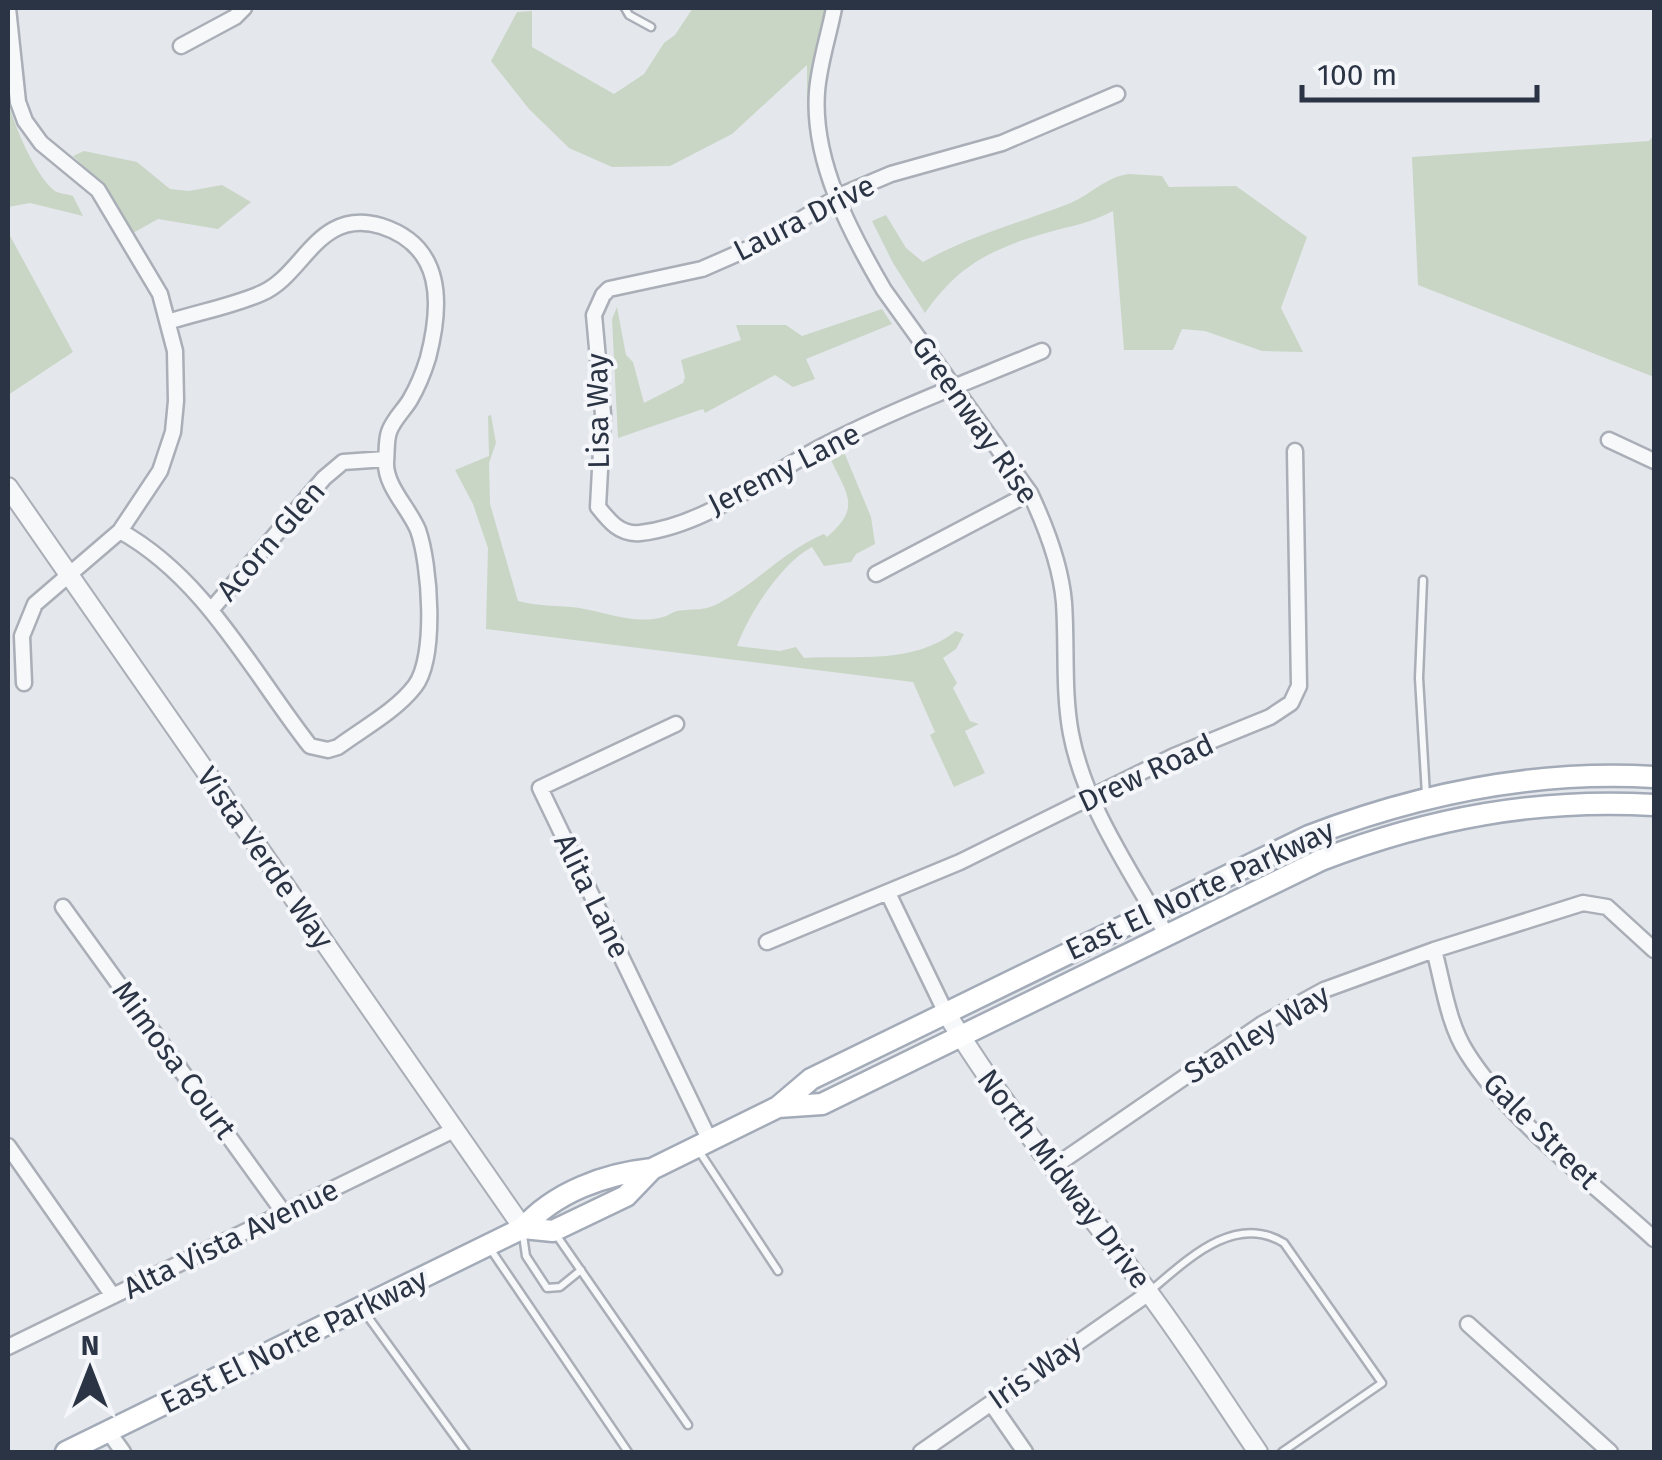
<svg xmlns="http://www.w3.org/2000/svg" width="1662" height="1460" font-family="'Fira Sans',sans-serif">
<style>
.green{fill:#c9d6c5}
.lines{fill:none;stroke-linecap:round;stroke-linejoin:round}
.service-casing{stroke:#a9aeb7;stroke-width:11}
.minor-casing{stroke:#a9aeb7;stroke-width:19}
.tertiary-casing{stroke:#a9aeb7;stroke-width:22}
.primary-casing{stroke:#a3abb8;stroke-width:25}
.service{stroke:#f7f8fa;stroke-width:6}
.minor{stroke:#f7f8fa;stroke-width:14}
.tertiary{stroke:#f7f8fa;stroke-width:18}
.primary{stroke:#fff;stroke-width:20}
.labels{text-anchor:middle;stroke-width:8;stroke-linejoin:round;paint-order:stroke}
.street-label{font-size:30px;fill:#2b3445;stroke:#f4f6f9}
</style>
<rect width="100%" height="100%" fill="#e4e7ec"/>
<path class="green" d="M693,8H828L812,109L807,110V65L732,134L670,166L612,167L569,148L529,109L491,61L517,12L532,11V47L614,94L644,74L664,43L675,35Z
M8,99C11,120 38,182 57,192C62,194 67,194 73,196L83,216L30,203L8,207Z
M1654,135L1652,209L1654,231V377L1418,285L1412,157L1649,141Z
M84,151L137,162L170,189L189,191L222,185L251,202L218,229L158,219L133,233L105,187L73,156Z
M1129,174L1162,176L1169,187L1236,186L1307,237L1281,308L1303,352L1262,351L1205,331L1182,329L1173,350H1124L1113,211C1091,223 1070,226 1046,233C990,249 958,266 925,313L893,263L872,221L886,215L906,248L923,262C969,236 1019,223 1068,204C1091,195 1105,177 1129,174Z
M8,232L73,352L8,395Z
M617,307L626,355L633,362L644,403L683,383L685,377L681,360L741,340L736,325H786L802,336L882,309L892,324L806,359L815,379L793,387L775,375L705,413L703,409L618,438L612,319Z
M491,415L496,443L489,463L490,504L518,601C542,607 557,605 579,608C605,612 636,625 663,617C668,616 672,612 677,611C696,608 703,612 721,602C758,582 785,550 824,534L827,537C862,507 847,495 830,458L844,452L871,517L875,544L856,554L851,562L824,566L812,547C781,563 749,614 737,646L780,651L796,647L804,658C854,655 914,665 956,631L964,634L956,649L943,658L957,683L953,688L970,721L979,724L965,731L985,773L954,787L930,735L935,732L913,682L486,629L488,548L473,504L455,470L489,456L488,416Z"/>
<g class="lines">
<defs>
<path id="service" d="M625,8L629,15L651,27
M1423,580L1419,678L1426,795
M699,1151L778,1271
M523,1235L526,1256L547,1288L560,1287L581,1270
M557,1236L688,1425
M489,1247L628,1452
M1149,1292C1186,1261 1234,1212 1284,1243L1382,1383L1282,1452
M363,1310L466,1452"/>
<path id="minor" d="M8,8L18,102L25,121L41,143L98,190L160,294L175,351L176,401L173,432L160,471L120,531L35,604L22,636L24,683
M834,8C829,35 819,64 817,92C812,161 850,232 884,290L1030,493C1046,527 1061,565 1064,603C1067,646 1063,692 1071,734C1085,807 1132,872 1167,936
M181,46L235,17L244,8
M1042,351C970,381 895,409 825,445C766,475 708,525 640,533C620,535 609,521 598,507L603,414L594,315L603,295L609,289L702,269L766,241L839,196L891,174L1002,143L1117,94
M1609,440L1654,461
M120,531C205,578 252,672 310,746L328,750L338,747C362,729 396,711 415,686C437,657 430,564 418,530C409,508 385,486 386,462C387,453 386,440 389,432C393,420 404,410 410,400C417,388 424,371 428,358C442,304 444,246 381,226C318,207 304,275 262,293C233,306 199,312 168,322
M876,574L1030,493
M211,610L324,478L343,462L386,459
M676,724L540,788L709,1139
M888,893L945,1011
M63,907L284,1213
M767,942L960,862L1174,756L1270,717L1291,703L1299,686L1295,451
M1434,950C1443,983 1448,1024 1467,1053C1509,1120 1595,1185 1654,1239
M8,1146L113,1296
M1052,1168L1262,1024L1324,990L1434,950L1583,903L1607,907L1654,950
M1468,1324L1610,1452
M8,1347L454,1130
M991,1403L1025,1452
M108,1431L123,1452
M921,1452L1149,1293"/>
<path id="tertiary" d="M8,487L523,1228
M945,1011C1005,1109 1077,1198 1146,1289C1186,1342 1221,1398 1258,1452"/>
<path id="primary" d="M778,1107L822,1104L1321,860C1430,818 1538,798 1654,805
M523,1228L553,1231L626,1196L652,1169L778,1107L811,1079L1309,836C1421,793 1534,770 1654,777
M66,1452L523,1228C555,1192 605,1174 652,1169"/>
</defs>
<use href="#service" class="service-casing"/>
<use href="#minor" class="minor-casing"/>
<use href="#tertiary" class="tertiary-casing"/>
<use href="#primary" class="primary-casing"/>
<use href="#service" class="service"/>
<use href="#minor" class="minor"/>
<use href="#tertiary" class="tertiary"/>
<use href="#primary" class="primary"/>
</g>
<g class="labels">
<g class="street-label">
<text transform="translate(804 218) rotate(-27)" y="10">Laura Drive</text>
<text transform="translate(598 411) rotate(-91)" y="10">Lisa Way</text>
<text transform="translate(975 420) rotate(55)" y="10">Greenway Rise</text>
<text transform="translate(784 469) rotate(-27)" y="10">Jeremy Lane</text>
<text transform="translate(271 541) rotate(-49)" y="10">Acorn Glen</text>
<text transform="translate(1146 773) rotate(-25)" y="10">Drew Road</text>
<text transform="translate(265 858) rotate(55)" y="10">Vista Verde Way</text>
<text transform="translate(1200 890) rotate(-25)" y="10">East El Norte Parkway</text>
<text transform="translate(592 896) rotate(64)" y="10">Alita Lane</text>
<text transform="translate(1257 1034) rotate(-31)" y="10">Stanley Way</text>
<text transform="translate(174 1060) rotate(54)" y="10">Mimosa Court</text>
<text transform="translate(1541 1131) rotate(45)" y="10">Gale Street</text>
<text transform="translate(1064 1179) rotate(53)" y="10">North Midway Drive</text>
<text transform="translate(231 1239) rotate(-26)" y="10">Alta Vista Avenue</text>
<text transform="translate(294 1341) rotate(-26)" y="10">East El Norte Parkway</text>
<text transform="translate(1035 1372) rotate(-35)" y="10">Iris Way</text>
</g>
</g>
<rect width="1662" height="1460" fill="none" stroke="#2b3445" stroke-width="20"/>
<g transform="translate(90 1370)" stroke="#f4f6f9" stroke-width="8" paint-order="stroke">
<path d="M0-8L18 38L0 25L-18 38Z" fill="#2b3445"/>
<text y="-15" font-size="28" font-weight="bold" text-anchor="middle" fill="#2b3445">N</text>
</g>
<path d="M1302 85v15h235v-15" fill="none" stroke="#2b3445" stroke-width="5"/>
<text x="1317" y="85" font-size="30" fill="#2b3445" stroke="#f4f6f9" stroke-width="8" paint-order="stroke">100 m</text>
</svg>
